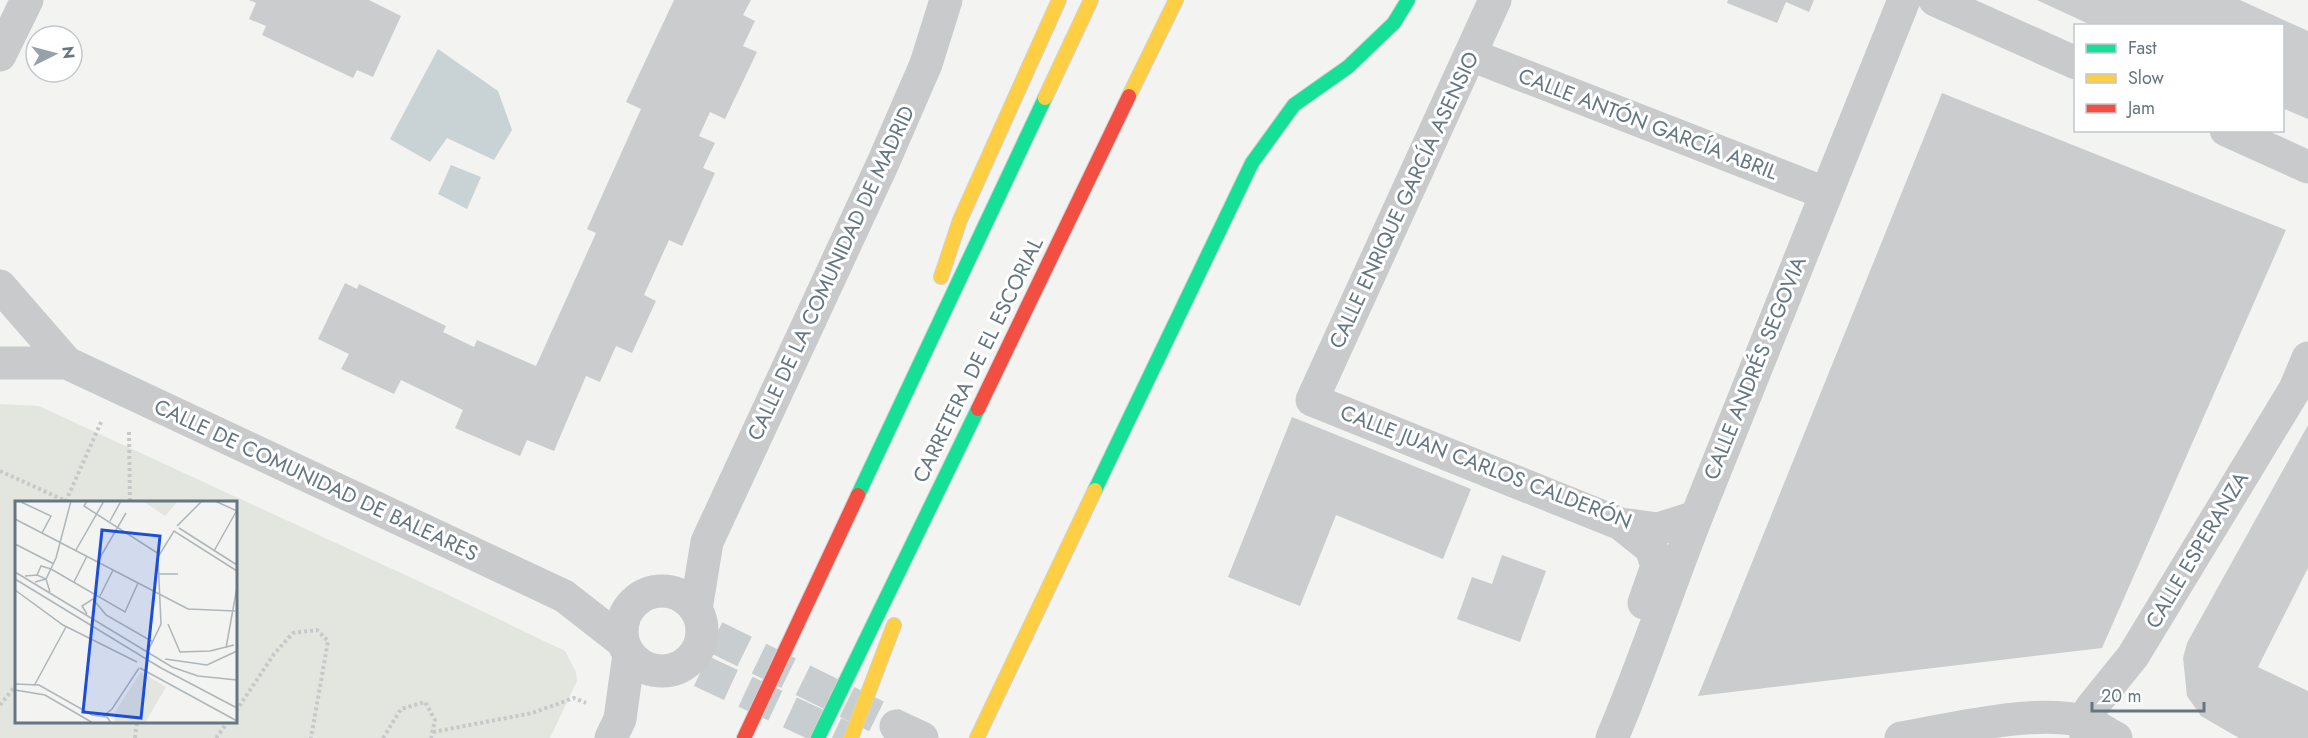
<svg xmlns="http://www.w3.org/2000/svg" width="2308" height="738" font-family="Jost,sans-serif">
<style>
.green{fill:#e3e6df;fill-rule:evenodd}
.water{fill:#c9d2d4}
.building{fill:#cbcccd}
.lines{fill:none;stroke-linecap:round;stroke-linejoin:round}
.street-tunnel{stroke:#c8cecf;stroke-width:33;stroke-dasharray:33 16;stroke-linecap:butt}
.fast-casing{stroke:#d0d1d1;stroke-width:16}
.slow-casing{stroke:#d0d1d1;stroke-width:16}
.jam-casing{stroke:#d0d1d1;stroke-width:16}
.path{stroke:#c7c8c8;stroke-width:4;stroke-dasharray:3 3;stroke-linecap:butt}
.street{stroke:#c8cacb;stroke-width:33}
.fast{stroke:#16e098;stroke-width:14}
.slow{stroke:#ffcf43;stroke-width:14}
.jam{stroke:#f24e42;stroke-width:14}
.labels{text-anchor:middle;stroke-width:6;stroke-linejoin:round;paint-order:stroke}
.street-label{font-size:21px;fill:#647681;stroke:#fff}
.inset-road{fill:none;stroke:#adb6ba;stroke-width:1.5}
.view{fill:#1d4ed8;fill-opacity:0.15;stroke:#1d4ed8;stroke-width:3}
.inset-edge{fill:none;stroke:#647681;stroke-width:3}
</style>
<rect width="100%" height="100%" fill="#f3f3f1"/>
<path class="green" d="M0,404L39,406L442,592L565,651L576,672L577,681L550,738H0ZM16,502H236V722H16Z"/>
<path class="water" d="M438,49L498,91L512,130L494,160L447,138L430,162L390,139Z
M451,165L481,177L467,209L438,194Z"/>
<path class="building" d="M249,0H369L401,16L373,77L357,70L353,78L262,35L266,26L249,19L256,3Z
M674,0H751L743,15L755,21L743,46L757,52L725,119L710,112L699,136L715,143L703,168L715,173L682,246L669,240L644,295L656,301L632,353L616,346L600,382L586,376L554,451L527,440L520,456L455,428L463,410L401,380L394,394L341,369L349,354L318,339L345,283L357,289L359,284L446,326L443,332L474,347L477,340L536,366L596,233L587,229L641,109L626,102Z
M1728,0H1814L1809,12L1786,2L1777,23L1727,3Z
M2037,0H2240L2308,31V119L2282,108V26H2093Z
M1942,93L2286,230L2102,648L1698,696Z
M1292,417L1471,489L1443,559L1336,515L1300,606L1228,577Z
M2308,425V568L2258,667L2308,691V738H2239L2201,716L2187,696L2183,658L2187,643Z
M1502,555L1546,571L1520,642L1457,619L1472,577L1492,584Z"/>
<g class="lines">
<path class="street-tunnel" d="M715,637L896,726
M701,671L845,738"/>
<defs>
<path id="fast" d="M1095,490L1252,163L1294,105L1348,67L1394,23L1408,0
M858,495L1045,98
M818,738L978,409"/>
<path id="slow" d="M1129,96L1176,0
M1045,98L1091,0
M941,277L960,220L1059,0
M851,738L894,625
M977,738L1095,490"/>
<path id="jam" d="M978,409L1129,96
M744,738L858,495"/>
</defs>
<use href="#fast" class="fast-casing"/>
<use href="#slow" class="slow-casing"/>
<use href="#jam" class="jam-casing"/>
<path class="path" d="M129,432L130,502
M0,471L66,501L102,420
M0,705L16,685
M236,711L274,654L293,633L317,630L328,641L311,738
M433,732L532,713L574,698L586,703
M135,738L137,722
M216,738L228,722
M383,738L401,709L425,702L435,720L431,738"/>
<path class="street" d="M1495,0L1312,400L1621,524L1658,529L1696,517
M1935,0L2076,63
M0,55L27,0
M1471,55L1825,193
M2226,130L2308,167
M0,286L67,363L564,596L623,642
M0,363H67
M1621,524L1651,548L1657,566L1644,603
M622 631a40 40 0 1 1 80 0a40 40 0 1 1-80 0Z
M696,609L707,542L883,163L926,64L946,0
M896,726L922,738
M611,738L620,719L629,654
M1612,738C1644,664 1668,588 1698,513C1765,342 1834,171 1904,0
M1901,738C1954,729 2031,709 2083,721C2094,724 2106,733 2116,738
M2086,738L2085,721L2091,708L2133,656L2295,389L2308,358"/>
<use href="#fast" class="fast"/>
<use href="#slow" class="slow"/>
<use href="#jam" class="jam"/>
</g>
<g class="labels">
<g class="street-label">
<text transform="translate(1648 124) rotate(21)" y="7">CALLE ANTÓN GARCÍA ABRIL</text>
<text transform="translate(1404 200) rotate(-65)" y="7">CALLE ENRIQUE GARCÍA ASENSIO</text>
<text transform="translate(831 273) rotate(-65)" y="7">CALLE DE LA COMUNIDAD DE MADRID</text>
<text transform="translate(978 360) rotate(-64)" y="7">CARRETERA DE EL ESCORIAL</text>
<text transform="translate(1755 368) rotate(-68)" y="7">CALLE ANDRÉS SEGOVIA</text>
<text transform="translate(1486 467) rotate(21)" y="7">CALLE JUAN CARLOS CALDERÓN</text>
<text transform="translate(316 480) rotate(25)" y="7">CALLE DE COMUNIDAD DE BALEARES</text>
<text transform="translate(2197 550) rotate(-59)" y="7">CALLE ESPERANZA</text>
</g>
</g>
<g transform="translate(15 501)">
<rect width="222" height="222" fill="#f3f3f1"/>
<path d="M128,0H163L150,15ZM126,171L151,186L130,222H100V211Z" fill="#e3e6df"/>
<path class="inset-road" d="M72,0L69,5L144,53M200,0L222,10M6,1L36,15L27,32M0,18L173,108L220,110M95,20L106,0M162,25L187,0M164,27L222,64M0,43L39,63M61,49L89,0M199,50L222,9M83,60L111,12M0,71L157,166L183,175L222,179M144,73H163M22,74L26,65L36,68L110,111L123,82M10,75L22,74L31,78L41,57L56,0M0,78L146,167L222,207M20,81L31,78L35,91M59,81L72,55M0,89L48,124L122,161M85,95L98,69M72,113L67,105L78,98L91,114L138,141M153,123L165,151L195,150L219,144M211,147L222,86M134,148L146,123L143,56L159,30L222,70M150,158L192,164L222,150M125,167L222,220M0,183L24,184L77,214L92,216L96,222M19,185L51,126M0,189L30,194L78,222M87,216L97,208L124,167"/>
<path class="view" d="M87,29L145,35L126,217L68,211Z"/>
<rect width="222" height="222" class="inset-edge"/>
</g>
<rect x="2074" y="24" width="210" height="108" fill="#ffffff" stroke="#c1c8cd" stroke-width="1.5"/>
<rect x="2086" y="44" width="30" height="9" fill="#16e098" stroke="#c1c8cd" stroke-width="1.5"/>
<text x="2128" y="54" font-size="18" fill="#647681">Fast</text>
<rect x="2086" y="74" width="30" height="9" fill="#ffcf43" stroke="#c1c8cd" stroke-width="1.5"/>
<text x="2128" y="84" font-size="18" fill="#647681">Slow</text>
<rect x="2086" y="104" width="30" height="9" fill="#f24e42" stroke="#c1c8cd" stroke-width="1.5"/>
<text x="2128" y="114" font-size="18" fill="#647681">Jam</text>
<g transform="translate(54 54) rotate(84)"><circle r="28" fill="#ffffff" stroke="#c1c8cd" stroke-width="1.5"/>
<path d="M0-4.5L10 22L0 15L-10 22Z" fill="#96a2a8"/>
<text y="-9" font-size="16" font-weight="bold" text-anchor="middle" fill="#647681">N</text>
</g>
<path d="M2092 702v9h112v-9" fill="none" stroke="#647681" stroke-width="3"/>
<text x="2101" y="702" font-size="18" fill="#647681" stroke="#ffffff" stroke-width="4.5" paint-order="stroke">20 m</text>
</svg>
